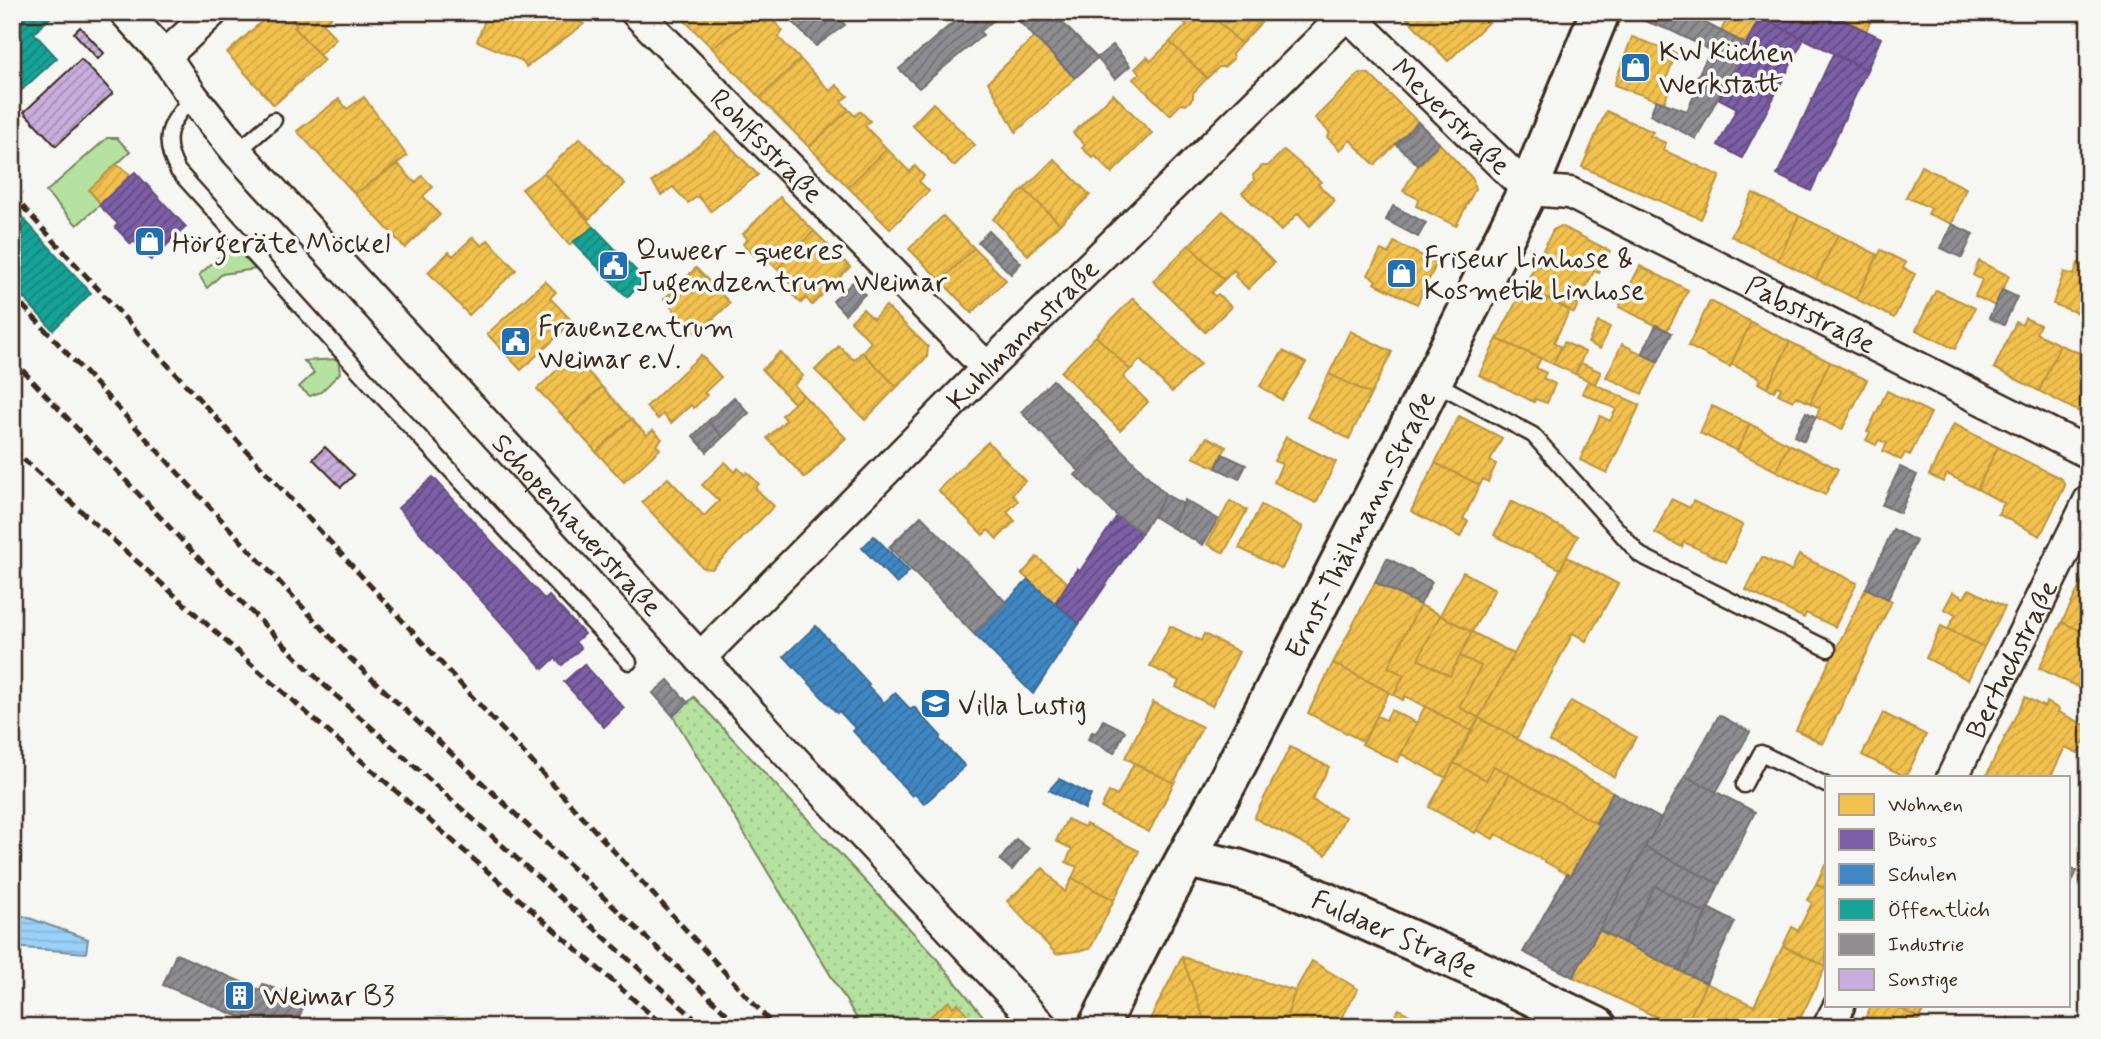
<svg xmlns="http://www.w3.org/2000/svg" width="2101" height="1039" font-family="Mynerve,sans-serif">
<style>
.grass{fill:#b5e2a0;stroke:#78865f;stroke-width:2}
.garden{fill:url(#garden-dots);stroke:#78865f;stroke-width:2}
.water{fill:url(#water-rules);stroke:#748ea1;stroke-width:2}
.homes{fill:url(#homes-hatch);stroke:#bb9440;stroke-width:2}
.offices{fill:url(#offices-hatch);stroke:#684e7e;stroke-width:2}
.schools{fill:url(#schools-hatch);stroke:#3e6c93;stroke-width:2}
.public{fill:url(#public-hatch);stroke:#227f73;stroke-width:2}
.industry{fill:url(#industry-hatch);stroke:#746f6f;stroke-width:2}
.building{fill:url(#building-hatch);stroke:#3b2a1e;stroke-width:2}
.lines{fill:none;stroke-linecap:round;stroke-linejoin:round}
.lane-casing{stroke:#3b2a1e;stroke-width:19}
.street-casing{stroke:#3b2a1e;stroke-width:35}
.secondary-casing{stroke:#3b2a1e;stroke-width:44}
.lane{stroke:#f6f6f2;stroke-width:14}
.street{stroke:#f6f6f2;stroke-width:30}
.secondary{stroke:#f6f6f2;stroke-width:38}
.rail{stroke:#3b2a1e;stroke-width:5;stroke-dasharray:10 5;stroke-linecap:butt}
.labels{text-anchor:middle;stroke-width:7;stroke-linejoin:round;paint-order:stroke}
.poi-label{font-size:28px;fill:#3b2a1e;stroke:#f6f6f2;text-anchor:start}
.street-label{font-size:28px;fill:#3b2a1e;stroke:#f6f6f2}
</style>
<defs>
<pattern id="garden-dots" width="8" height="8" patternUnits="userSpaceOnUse" patternTransform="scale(1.75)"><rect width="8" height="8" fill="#b5e2a0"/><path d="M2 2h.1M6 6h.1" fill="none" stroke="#9dc289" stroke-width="1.8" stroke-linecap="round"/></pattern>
<pattern id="water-rules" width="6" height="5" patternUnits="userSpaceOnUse" patternTransform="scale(1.75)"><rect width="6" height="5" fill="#9ad1f9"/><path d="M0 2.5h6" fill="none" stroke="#86b4d5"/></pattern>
<pattern id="homes-hatch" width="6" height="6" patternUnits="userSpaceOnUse" patternTransform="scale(1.75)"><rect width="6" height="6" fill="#f2c14e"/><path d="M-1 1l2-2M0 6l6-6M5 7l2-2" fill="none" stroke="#d0a644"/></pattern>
<pattern id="offices-hatch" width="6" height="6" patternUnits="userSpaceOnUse" patternTransform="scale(1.75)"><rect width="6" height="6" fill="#7b5ea7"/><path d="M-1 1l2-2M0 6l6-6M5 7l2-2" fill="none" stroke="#614a80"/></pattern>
<pattern id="schools-hatch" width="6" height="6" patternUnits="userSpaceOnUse" patternTransform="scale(1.75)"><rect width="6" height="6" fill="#3f88c5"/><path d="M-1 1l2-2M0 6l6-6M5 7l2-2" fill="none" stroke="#366f9f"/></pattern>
<pattern id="public-hatch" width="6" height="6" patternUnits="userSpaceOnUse" patternTransform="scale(1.75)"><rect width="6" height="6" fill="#17a398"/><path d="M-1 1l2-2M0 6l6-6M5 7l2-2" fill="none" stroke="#16857b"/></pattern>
<pattern id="industry-hatch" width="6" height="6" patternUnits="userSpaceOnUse" patternTransform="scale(1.75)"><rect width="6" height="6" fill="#8d8d92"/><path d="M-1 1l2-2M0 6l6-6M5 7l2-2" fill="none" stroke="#747377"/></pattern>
<pattern id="building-hatch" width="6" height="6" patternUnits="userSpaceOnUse" patternTransform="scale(1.75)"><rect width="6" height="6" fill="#c8aedc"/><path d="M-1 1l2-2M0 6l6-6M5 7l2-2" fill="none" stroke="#a48eb2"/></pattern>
</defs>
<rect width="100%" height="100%" fill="#f6f6f2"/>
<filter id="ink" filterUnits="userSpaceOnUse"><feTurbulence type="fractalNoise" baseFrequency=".0143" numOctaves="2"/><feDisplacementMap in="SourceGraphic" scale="14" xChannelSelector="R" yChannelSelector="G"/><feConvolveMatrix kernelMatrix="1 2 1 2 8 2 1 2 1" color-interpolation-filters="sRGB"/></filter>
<g filter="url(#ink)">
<path class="grass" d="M107,138H117L130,152L89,190L101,204L77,225L46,192Z
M229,248L236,250L256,269L222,274L207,288L199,275Z
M338,359L340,373L321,392L310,396L299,387L314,373L304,361Z"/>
<path class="garden" d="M694,697L932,953L992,1027H862L673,716Z"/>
<path class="water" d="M12,912L88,939L86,953L12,947Z"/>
<path class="homes" d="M272,12H285L297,25L294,27L324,60L274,105L227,53Z
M296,12H336L323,24L336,39L319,55L294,27L297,25L291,18Z
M488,12H557L584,24L526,67L522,61L477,41Z
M689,12H750L754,16L712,48L682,18Z
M1192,12H1209L1241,44L1232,54L1233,59L1224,67H1219L1207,78L1170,42L1187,25L1183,21Z
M1209,12H1271L1241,44Z
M1401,12H1499L1448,61Z
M1730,12H1763L1746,44L1721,31Z
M1827,12H1875L1866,31Z
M756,15L765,24L771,18L783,31L778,37L800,59L760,98L712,48Z
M1034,37L1075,78L1016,132L988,82Z
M1632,37L1676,53L1664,85L1670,87L1664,103L1614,85Z
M1170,42L1207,78L1193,93V98L1186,105L1181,104L1170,115L1133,79L1140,73L1135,69L1147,57L1151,61Z
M800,59L830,91L836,85L848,96L841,101L849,110L809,147L760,98Z
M1360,73L1369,74L1418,122L1375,165L1350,140L1340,150L1327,137L1330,133L1315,118Z
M1113,94L1152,133L1112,173L1095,156L1093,158L1082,148L1085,145L1073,133Z
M364,97L407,156L355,194L297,131L339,99L347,109Z
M933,103L975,145L954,166L912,125Z
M849,110L855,116L860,111L870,121L865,126L887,149L848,187L809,147Z
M1606,111L1653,132L1650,136L1666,143L1663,150L1720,176L1701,219L1582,167Z
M716,132L758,175L711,211L698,196L688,203L673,187L661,195L652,182Z
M580,138L625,184L589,219L544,173Z
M1439,143L1473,179L1475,189L1456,226L1416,206L1419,199L1403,191L1418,165Z
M887,149L910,172L915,166L924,176L919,181L929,191L890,229L848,187Z
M1284,150L1321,182L1318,184L1335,201L1310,226L1298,213L1281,231L1242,193L1254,181L1253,175L1262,166H1268Z
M1054,159L1090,195L1060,224L1024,189Z
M116,164L131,175L101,204L89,190Z
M398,164L415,183L422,176L433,187L423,196L440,215L405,248L355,194Z
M1921,166L1966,188L1952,224L1928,214L1931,208L1906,197Z
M544,173L594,227L569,245L522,189Z
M1024,189L1060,224L1028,255L993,219Z
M1753,193L1799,216L1778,260L1731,236Z
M780,197L814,231L777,269L760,252L755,256L743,244L748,239L743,234Z
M1223,211L1274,263L1248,289L1235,276L1237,274L1234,270L1224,280L1189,245Z
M943,216L974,248L941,281L909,249Z
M1799,216L1838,235L1816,279L1778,260Z
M1561,226L1610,251L1599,273L1594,271L1574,313L1524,287L1553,230Z
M814,231L850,267L812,305L806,298L801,303L789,291L794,287L777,269Z
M1838,235L1878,255L1856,299L1816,279Z
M473,237L482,246L488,240L516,270L469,315L428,272L449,252L453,256Z
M1394,242L1437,263L1417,304L1374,283L1376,280L1368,275L1381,250L1389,254Z
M1189,245L1224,280L1211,293L1215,296L1218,294L1231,307L1205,332L1153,281Z
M974,248L1006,280L972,313L941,281Z
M1881,250L1906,263L1903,268L1915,274L1894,318L1856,299Z
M1979,261L2009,276L1995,306L1975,296L1982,280L1973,275Z
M2078,263L2089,267V317L2053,304L2064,272L2074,275Z
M1640,266L1688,290L1667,331L1619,307Z
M696,268L730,303L697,334L664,299Z
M545,281L556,292L550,298L573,322L521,370L487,334Z
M1524,287L1570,310L1554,342L1561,347L1553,364L1497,339Z
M1936,290L1975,308L1955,349L1916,330Z
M1133,298L1200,364L1172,392L1140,360L1130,370L1096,336Z
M1710,301L1751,322L1730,367L1688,346Z
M886,306L928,347L927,357L897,387L862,352L871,342L851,321L863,309L873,319Z
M2025,318L2040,325L2036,333L2060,345L2039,391L1994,368L2016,322L2022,325Z
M1598,322L1610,327L1600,349L1588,343Z
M1751,322L1790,342L1767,388L1758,383L1760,378L1731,364Z
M1350,331L1392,352L1371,394L1329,374Z
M1096,336L1130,370L1123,377L1148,402L1120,430L1061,372Z
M1497,339L1541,358L1536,368L1546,373L1543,378L1555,384L1547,403L1535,399L1534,402L1479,375Z
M1564,342L1585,352L1575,374L1553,364Z
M1790,342L1830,362L1810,403L1796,396L1793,401L1778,394L1781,388L1777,386L1774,391L1767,388Z
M1622,344L1658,362L1642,394L1606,377Z
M2060,345L2089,357V413L2085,415L2039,391Z
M839,346L854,360L862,352L897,387L865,420L815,370Z
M1283,351L1306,363L1282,400L1260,386Z
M780,352L803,376L794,385L803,395L794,403L762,370Z
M581,353L593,365L587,371L602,387L567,420L537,389L573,355L576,358Z
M701,355L721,377L704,393L707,395L694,408L691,405L671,423L663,414L658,419L646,407Z
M1830,362L1867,380L1842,430L1816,417L1820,408L1810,403Z
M1581,363L1601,372L1595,384L1575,374Z
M1329,374L1371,394L1349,439L1307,417Z
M1588,381L1640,405L1607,473L1580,460L1600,416L1610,421L1616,409L1582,393Z
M602,387L631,419L596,452L567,420Z
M1887,391L1931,413L1910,455L1905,453L1901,460L1883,451L1887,443L1879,440L1876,445L1866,440L1870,433L1867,432Z
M803,395L846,438L805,478L767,438L786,420L782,415Z
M1712,406L1750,424L1737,451L1700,433Z
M1459,416L1502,438L1490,461L1496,464L1488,482L1483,479L1480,485L1435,463Z
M631,419L647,435L653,430L662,439L656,445L660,449L624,482L596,452Z
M1750,424L1789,444L1776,471L1737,451Z
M1954,424L1998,447L1977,489L1947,474L1943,482L1929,475Z
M1207,437L1226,447L1216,468L1193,457Z
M1286,437L1336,462L1316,503L1274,482L1282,464L1274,461Z
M988,442L1025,481L1012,494L1018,501L1007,512L1015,521L997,539L988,530L983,535L938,490Z
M1789,444L1838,469L1825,495L1776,471Z
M1998,447L2062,479L2065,486L2040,536L1998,514L2004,503L1977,489Z
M725,462L735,472L738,468L745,475L747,472L759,484L755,488L774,506L712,569L703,568L642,502L668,478L704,516L719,501L702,485Z
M1435,463L1480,485L1463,519L1468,521L1460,537L1411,511Z
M1671,499L1690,508L1693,501L1743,525L1726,562L1684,542L1682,547L1655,533Z
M1230,501L1247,510L1224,553L1207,544Z
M1511,501L1578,536L1560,569L1494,535Z
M1261,505L1303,527L1282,569L1239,548Z
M1799,555L1857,583L1835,627L1806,613L1804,618L1746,590L1762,557L1791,571Z
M1037,557L1068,583L1055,603L1022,574Z
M1567,557L1618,584L1586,641L1573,633L1517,738L1479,718Z
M2088,570H2089V635L2062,622Z
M1463,572L1495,589L1472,632L1440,615Z
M1375,582L1420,605L1388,667L1404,675L1394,695L1333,663Z
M1866,588L1892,601L1823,744L1796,730Z
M1969,589L2005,607L1984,647L1948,629L1956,614L1944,609L1953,592L1964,598Z
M1420,605L1440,615L1418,659L1450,676L1460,656L1481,666L1459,707L1479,718L1471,731L1405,696L1403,700L1394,695L1404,675L1388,667Z
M1440,615L1472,632L1450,676L1418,659Z
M2062,622L2089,635L2088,692L2039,668Z
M1170,626L1201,641L1204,634L1239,652L1212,706L1176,687L1179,681L1150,666Z
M1941,626L1984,647L1968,680L1926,658Z
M1472,632L1514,654L1479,718L1459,707L1481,666L1460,656Z
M1333,663L1389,692L1364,742L1308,713Z
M2025,697L2044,707L2047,702L2059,709L2058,712L2089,727V732L2078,753L2065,747L2051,776L2056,778H1990L1986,776Z
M1571,701L1636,737L1614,777L1549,741Z
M1153,702L1202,727L1174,783L1125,758Z
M1425,706L1471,731L1446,778L1401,754Z
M1391,710L1417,723L1397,762L1362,744L1377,716L1386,720Z
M1883,713L1926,735L1906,777L1862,755Z
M1479,718L1613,792L1596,823L1494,766L1486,780L1454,763Z
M1290,747L1329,767L1312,800L1345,817L1326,855L1254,818Z
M1134,763L1174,783L1149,832L1101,808L1109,792L1117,796Z
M1454,763L1486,780L1494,766L1509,774L1475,833L1429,807Z
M1509,774L1599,825L1570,876L1496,834L1493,839L1477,830Z
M1067,819L1084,827L1086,824L1139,851L1114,900L1072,878L1077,867L1066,862L1072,849L1056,841Z
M1825,865L1826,866V889L1816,884Z
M1043,868L1065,892L1072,878L1114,900L1090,949L1056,954L1007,901Z
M1816,884L1826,889V966L1783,946L1792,927L1798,931L1812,903L1807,900Z
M1599,930L1706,983L1685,1027H1677L1573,977Z
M1783,946L1826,966L1796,1027H1685L1706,983L1754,1006Z
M1182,957L1204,1019L1200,1027L1147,1025Z
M1182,957L1295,991L1284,1027H1229L1204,1019Z
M1312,961L1358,989L1336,1027H1284L1295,991Z
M949,1001L953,1007L958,1003L977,1027H923L921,1024Z
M1871,1006H1895L1919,1018L1915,1027H1861Z
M1895,1006H1926L1919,1018Z
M1399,1009L1431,1027H1388Z"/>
<path class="offices" d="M1763,12H1827L1881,38L1867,70L1760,17Z
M1760,17L1804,39L1774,97L1729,76Z
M1833,54L1867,70L1811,191L1777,175Z
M1729,76L1774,97L1742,158L1718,145L1737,108L1718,98Z
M135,172L186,227L151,260L134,241L131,244L115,227L118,224L99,205Z
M433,477L545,600L549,596L584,634L575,642L581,648L562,665L555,658L543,669L398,508Z
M1117,516L1142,532L1079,624L1055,603L1077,569L1080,571Z
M584,664L624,708L604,727L564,682Z"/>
<path class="schools" d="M874,536L909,571L897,584L862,548Z
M1028,580L1079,624L1033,694L974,634Z
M816,626L869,684L867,685L884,703L856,729L839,711L837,713L784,656Z
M895,693L911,710L914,707L941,736L939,739L965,766L924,804L915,794L912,796L853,731Z
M1059,779L1091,795L1085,809L1049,790Z"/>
<path class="public" d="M12,12H48L52,16L34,33L57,58L12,99Z
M12,206L91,293L53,330L12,285Z
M594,227L646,281L627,297L573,242Z"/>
<path class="industry" d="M804,12H832L845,25L816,46L793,23Z
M965,12H1003L980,32L983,35L919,88L899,69Z
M1010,12H1052L1097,58L1075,78Z
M1641,12H1684L1746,44L1736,63L1672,31L1639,19Z
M1113,45L1130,66L1115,79L1097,58Z
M1711,50L1736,63L1696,139L1650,115L1656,100L1687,111L1700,83L1695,81Z
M1418,122L1439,143L1418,165L1396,144Z
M1393,206L1426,223L1418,237L1386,220Z
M1952,224L1973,234L1962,258L1941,248Z
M989,231L1021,263L1011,274L978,242Z
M853,282L865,294L845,314L833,301Z
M2002,290L2017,297L2004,325L1989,318Z
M1656,325L1672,333L1658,362L1642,354Z
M1053,380L1111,439L1079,471L1021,412Z
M734,397L749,413L723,437L708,421Z
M1806,412L1816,417L1804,441L1794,436Z
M708,421L723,437L707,452L693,436Z
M1111,439L1166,495L1142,532L1117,516L1075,475Z
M1222,454L1246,465L1239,479L1216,468Z
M1900,467L1917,475L1900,513L1882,505Z
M1166,495L1183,504L1171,527L1153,516Z
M1185,500L1218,519L1203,545L1171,527Z
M921,516L1007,603L974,634L889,547Z
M1893,529L1916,541L1888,599L1866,588Z
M1387,558L1432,582L1420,605L1375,582Z
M668,680L688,703L673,716L653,693Z
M1719,715L1750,732L1716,792L1685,776Z
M1103,720L1125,731L1114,753L1088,739L1092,732L1096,733Z
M1685,776L1755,812L1719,884L1645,847Z
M1613,792L1661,819L1573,977L1523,952L1567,874L1570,876L1599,825L1596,823Z
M1016,839L1029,849L1012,870L1000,860Z
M1645,847L1719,884L1706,914L1655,886L1624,943L1599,930Z
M2068,866L2077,871L2068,891Z
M1655,886L1706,914L1680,971L1624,943Z
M1708,908L1735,922L1706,983L1680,971Z
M176,954L260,990L263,984L306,1001L295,1027H246L247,1020L163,985Z
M2008,1018L2025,1027H2004Z"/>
<path class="building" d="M80,27L104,53L98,59L74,33Z
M81,59L113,93L56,146L24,112Z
M325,447L354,475L341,487L313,459Z"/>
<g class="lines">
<defs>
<path id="lane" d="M193,97C169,122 160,139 178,171L387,402L629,662
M237,152L274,120
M1434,382L1533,435L1640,555L1828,649
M1744,785L1761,753L1826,785"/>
<g id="street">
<path id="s1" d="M125,12L165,56L193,97L237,152L779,744L1042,1027"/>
<path id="s2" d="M636,12L987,368"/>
<path id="s3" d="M1345,12L1528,190L1570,193L2089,453"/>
<path d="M165,56L212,12"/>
<path id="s4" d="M700,658L987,368L1347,14"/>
<path id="s5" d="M1952,778L2089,501"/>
<path d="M1828,1027L1839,1006"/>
</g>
<g id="secondary">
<path id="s6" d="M1187,858L1237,869L1293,888L1472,967L1597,1027"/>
<path id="s7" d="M1098,1027L1144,936L1229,779L1415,416L1528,190L1600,12"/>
</g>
</defs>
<use href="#lane" class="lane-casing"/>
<use href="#street" class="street-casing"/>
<use href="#secondary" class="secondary-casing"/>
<use href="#lane" class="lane"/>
<use href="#street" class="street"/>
<use href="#secondary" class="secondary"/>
<path class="rail" d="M12,195L775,1027
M12,294L349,657L741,1027
M12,359L205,565L322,683L704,1027
M12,449L259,671L665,1027"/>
</g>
</g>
<defs>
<symbol id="shop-square" viewBox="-11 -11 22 22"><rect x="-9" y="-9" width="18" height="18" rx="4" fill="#1f6fb2" stroke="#f6f6f2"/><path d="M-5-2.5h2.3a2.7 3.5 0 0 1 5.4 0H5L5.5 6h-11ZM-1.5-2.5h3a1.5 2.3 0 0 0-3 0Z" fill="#fff"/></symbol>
<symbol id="civic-square" viewBox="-11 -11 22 22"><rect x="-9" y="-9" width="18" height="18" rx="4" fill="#1f6fb2" stroke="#f6f6f2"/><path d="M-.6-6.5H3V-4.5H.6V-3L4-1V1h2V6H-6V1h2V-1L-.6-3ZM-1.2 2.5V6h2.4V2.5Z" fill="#fff"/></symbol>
<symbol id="school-square" viewBox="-11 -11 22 22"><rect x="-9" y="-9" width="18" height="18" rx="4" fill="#1f6fb2" stroke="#f6f6f2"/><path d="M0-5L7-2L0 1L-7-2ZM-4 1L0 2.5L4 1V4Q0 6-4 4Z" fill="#fff"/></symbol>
<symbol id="building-square" viewBox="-11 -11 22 22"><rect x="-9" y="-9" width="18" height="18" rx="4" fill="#1f6fb2" stroke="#f6f6f2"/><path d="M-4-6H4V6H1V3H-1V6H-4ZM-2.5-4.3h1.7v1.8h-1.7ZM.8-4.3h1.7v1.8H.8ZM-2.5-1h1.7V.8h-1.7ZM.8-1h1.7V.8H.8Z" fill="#fff"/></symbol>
</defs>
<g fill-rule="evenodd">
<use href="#shop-square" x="1618" y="50" width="35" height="35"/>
<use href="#shop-square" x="132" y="224" width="35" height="35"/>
<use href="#civic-square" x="596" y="248" width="35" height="35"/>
<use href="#shop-square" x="1384" y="256" width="35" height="35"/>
<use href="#civic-square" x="498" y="324" width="35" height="35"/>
<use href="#school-square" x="918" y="686" width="35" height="35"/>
<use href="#building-square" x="222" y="978" width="35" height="35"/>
</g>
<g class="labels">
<g class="poi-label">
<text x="1659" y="61">KW Küchen<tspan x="1659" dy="32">Werkstatt</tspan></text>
<text x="172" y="252">Hörgeräte Möckel</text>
<text x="636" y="259">Quweer - queeres<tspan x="636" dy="32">Jugendzentrum Weimar</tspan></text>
<text x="1424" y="267">Friseur Linhose &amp;<tspan x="1424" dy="32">Kosmetik Linhose</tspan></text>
<text x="538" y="336">Frauenzentrum<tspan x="538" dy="32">Weimar e.V.</tspan></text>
<text x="958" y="714">Villa Lustig</text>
<text x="263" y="1005">Weimar B3</text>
</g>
<g class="street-label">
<text dy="10" stroke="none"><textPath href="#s3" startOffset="149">Meyerstraße</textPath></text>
<text dy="10" stroke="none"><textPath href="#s2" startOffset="187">Rohlfsstraße</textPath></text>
<text dy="10" stroke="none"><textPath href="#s3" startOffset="567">Pabststraße</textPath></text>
<text dy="10" stroke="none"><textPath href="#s4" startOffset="457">Kuhlmannstraße</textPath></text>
<text dy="10" stroke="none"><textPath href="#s1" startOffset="684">Schopenhauerstraße</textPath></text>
<text dy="10" stroke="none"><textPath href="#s7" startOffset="567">Ernst-Thälmann-Straße</textPath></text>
<text dy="10" stroke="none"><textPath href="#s5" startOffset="133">Bertuchstraße</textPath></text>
<text dy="10" stroke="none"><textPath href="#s6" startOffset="222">Fuldaer Straße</textPath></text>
</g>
</g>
<rect width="2101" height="1039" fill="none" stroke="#f6f6f2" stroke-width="42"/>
<rect x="21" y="21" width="2059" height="997" fill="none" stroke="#3b2a1e" stroke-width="2.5" filter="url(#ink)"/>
<rect x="1825" y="776" width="245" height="231" fill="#f6f6f2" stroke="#aba49d" stroke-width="2"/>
<rect x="1839" y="794" width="35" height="21" fill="#f2c14e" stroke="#aba49d" stroke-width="2"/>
<text x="1888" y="811" font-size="21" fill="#3b2a1e">Wohnen</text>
<rect x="1839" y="829" width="35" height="21" fill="#7b5ea7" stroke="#aba49d" stroke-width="2"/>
<text x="1888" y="846" font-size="21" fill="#3b2a1e">Büros</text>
<rect x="1839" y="864" width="35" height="21" fill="#3f88c5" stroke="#aba49d" stroke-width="2"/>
<text x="1888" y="881" font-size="21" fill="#3b2a1e">Schulen</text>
<rect x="1839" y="899" width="35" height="21" fill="#17a398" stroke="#aba49d" stroke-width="2"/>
<text x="1888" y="916" font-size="21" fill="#3b2a1e">Öffentlich</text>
<rect x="1839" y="934" width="35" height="21" fill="#8d8d92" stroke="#aba49d" stroke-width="2"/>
<text x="1888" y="951" font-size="21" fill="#3b2a1e">Industrie</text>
<rect x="1839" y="969" width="35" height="21" fill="#c8aedc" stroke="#aba49d" stroke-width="2"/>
<text x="1888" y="986" font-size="21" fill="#3b2a1e">Sonstige</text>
</svg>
